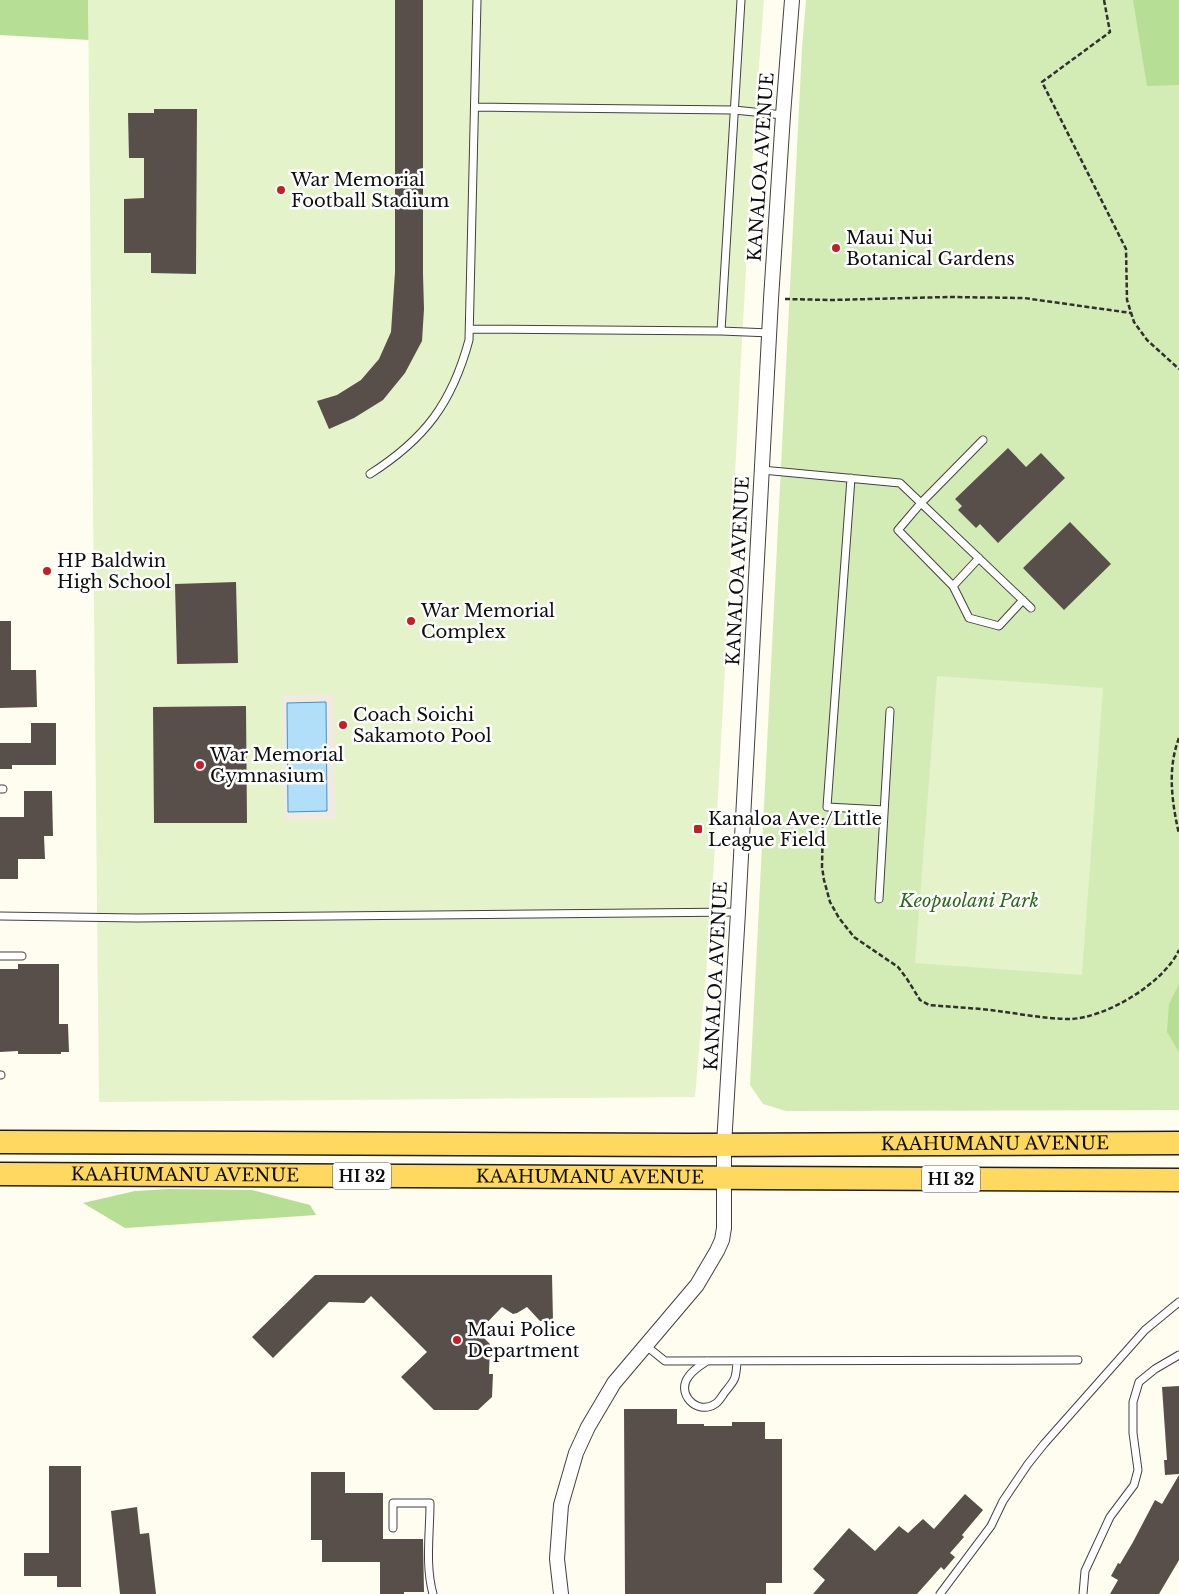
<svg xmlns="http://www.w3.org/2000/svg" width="1179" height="1594" font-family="'Libre Baskerville',serif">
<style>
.green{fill:#d3ecb6}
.forest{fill:#b6de94}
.pitch{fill:#e4f3c9}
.plaza{fill:#f0ebde;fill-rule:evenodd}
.water{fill:#b1dffa;stroke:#3395d6}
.building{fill:#584f4a}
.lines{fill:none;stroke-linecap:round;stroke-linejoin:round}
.service-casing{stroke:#414141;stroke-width:9}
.minor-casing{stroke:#414141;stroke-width:16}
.primary-casing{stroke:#1f1f1f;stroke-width:25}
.path{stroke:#303030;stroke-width:2.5;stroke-dasharray:5 2.5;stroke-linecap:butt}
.service{stroke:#fff;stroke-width:7}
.minor{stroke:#fff;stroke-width:14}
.primary{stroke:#ffd860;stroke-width:22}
.poi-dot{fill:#c81d25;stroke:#fff;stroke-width:2}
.labels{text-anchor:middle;stroke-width:5;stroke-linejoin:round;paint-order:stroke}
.shield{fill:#fff;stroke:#565656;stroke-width:1}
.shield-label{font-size:16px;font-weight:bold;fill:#0e0e0e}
.street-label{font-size:18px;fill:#0e0e0e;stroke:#fff}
.poi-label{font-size:18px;fill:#0e0e0e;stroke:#fff;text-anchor:start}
.park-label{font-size:18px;font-style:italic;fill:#2b6b1a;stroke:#fff}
</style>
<rect width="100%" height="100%" fill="#fffcf0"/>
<path class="green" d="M806,0H1179V1110L786,1111L763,1104L750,1085L802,48Z"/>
<path class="forest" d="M0,0H88L89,40L0,35Z
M1133,0H1179V85L1147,86Z
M1179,984V1052L1167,1032L1169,1004Z
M169,1189L252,1190L310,1205L316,1215L125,1228L83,1203L135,1191Z"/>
<path class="pitch" d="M88,0H764C740,303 731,606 711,909C707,972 700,1034 695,1097L99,1102Z
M937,676L1103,688L1082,975L915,963Z"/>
<path class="plaza" d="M334,694L336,819L284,820L282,695ZM326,702L327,811L287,703Z"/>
<path class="water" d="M326,702L327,811L288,812L287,703Z"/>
<path class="building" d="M395,0H423V274L424,309L422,341L405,373L383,400L354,418L329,429L317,401L337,395L361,380L379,359L391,332L395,272Z
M154,109H197L196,274L151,273V253H124V199L144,198V158H129L128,113H154Z
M1008,448L1026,467L1041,453L1065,478L998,543L980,524L976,528L958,510L962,506L955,499Z
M1070,522L1111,564L1064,610L1023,568Z
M236,582L238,663L177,664L175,584Z
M0,621H11V670H36L37,707L0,708Z
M246,706L247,823H154L153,707Z
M31,723H56V765H12V769H0V743H31Z
M24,791H52L53,836H44L45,859H18V879H0V817H24Z
M18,964H59V1024H68L69,1052H61V1054H18V1051L0,1052V969H18Z
M315,1275H552L553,1321H540L527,1307L517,1313L513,1314L502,1307L478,1332L490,1344L489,1374H493L492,1397L478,1410H434L401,1377L427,1352L371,1296L364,1303L329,1302L273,1358L252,1337Z
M1179,1386V1474L1165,1475L1164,1460H1167L1162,1387Z
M624,1409H677V1424H704V1426H732V1422H765V1439H782V1583H766V1594H625Z
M49,1466H81V1587H57V1576H24V1553H49Z
M311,1472H345V1493H383V1539H423L424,1592H404V1594H380V1562H322V1540H311Z
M1179,1475V1560L1159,1594H1110L1118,1580L1111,1576L1118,1563L1120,1564L1133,1542L1155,1500L1162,1504Z
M965,1494L983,1510L962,1535L964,1537L950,1553L955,1557L944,1570L941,1567L917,1594H813L825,1580L813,1569L849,1528L875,1551L899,1526L908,1533L923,1519L934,1529Z
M137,1507L140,1534L149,1533L156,1594H120L111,1511Z"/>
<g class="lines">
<defs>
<path id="service" d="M475,107L734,110L783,115
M470,329L721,331L769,333
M721,331L741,0
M762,470L900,483L1031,608
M370,474C425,439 452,403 469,340L477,0
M851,478L827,807L884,810
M979,558L953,586L898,530L921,503L983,440
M953,586L969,618L999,626L1023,600
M0,789H3
M879,899L890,711
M0,916L137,918L738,912
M0,956H22
M0,1075H1
M645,1345L665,1361L1078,1360
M707,1361C701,1365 693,1370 689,1376C675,1393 697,1416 715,1404C719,1402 722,1396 725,1392C736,1379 736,1378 737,1361
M393,1528V1503H430C430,1533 425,1565 433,1594
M940,1594L991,1526L1003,1501L1028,1464L1044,1444L1145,1330L1179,1302
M1083,1594L1085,1571L1110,1517L1134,1485L1138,1470L1133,1433V1402L1139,1382L1155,1369L1179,1355"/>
<path id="minor" d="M561,1594L557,1559L561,1505L576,1453L588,1427L614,1383L697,1285L717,1251L722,1240L724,1228V1145L738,912L771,299L783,115L792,0"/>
<g id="primary">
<path id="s1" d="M0,1142L690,1145L1179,1143"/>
<path id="s2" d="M0,1174L1179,1180"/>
</g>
</defs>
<use href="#service" class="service-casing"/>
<use href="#minor" class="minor-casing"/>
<use href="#primary" class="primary-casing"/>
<path class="path" d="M1104,0L1110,32L1042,82L1126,249L1127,300L1134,322L1147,340L1179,369
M785,299L831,300L948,297L1024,298L1131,313
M1179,738C1167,769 1172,803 1179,834
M823,818L822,867L824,880L830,902L839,918L854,937L898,967L907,979L920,1000L929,1005C952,1007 975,1008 998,1011C1021,1014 1046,1019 1070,1019C1106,1018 1164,983 1179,950"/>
<use href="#service" class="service"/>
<use href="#minor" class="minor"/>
<use href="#primary" class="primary"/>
</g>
<g class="poi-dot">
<circle cx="281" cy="190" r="5"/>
<circle cx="836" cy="248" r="5"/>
<circle cx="47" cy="571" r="5"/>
<circle cx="411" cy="621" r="5"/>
<circle cx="343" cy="725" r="5"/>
<circle cx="200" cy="765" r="5"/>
<rect x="693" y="824" width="10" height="10" rx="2.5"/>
<circle cx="457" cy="1340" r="5"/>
</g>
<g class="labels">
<g class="shield">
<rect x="333" y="1162.5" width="58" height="27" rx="4"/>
<rect x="922" y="1165.5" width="58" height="27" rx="4"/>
</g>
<g class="shield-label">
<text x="362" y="1182">HI 32</text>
<text x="951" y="1185">HI 32</text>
</g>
<g class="street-label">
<text transform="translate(761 167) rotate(-86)" y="6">KANALOA AVENUE</text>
<text transform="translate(738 571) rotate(-87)" y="6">KANALOA AVENUE</text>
<text transform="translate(716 976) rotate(-87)" y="6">KANALOA AVENUE</text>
<text dy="6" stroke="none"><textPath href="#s1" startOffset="995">KAAHUMANU AVENUE</textPath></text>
<text dy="6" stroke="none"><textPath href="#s2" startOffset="185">KAAHUMANU AVENUE</textPath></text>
<text dy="6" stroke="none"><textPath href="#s2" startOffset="590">KAAHUMANU AVENUE</textPath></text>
</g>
<g class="poi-label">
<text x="291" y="186">War Memorial<tspan x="291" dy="21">Football Stadium</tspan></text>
<text x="846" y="244">Maui Nui<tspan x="846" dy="21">Botanical Gardens</tspan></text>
<text x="57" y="567">HP Baldwin<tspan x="57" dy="21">High School</tspan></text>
<text x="421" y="617">War Memorial<tspan x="421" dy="21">Complex</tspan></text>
<text x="353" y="721">Coach Soichi<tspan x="353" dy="21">Sakamoto Pool</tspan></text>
<text x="210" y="761">War Memorial<tspan x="210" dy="21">Gymnasium</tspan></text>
<text x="708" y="825">Kanaloa Ave./Little<tspan x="708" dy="21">League Field</tspan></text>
<text x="467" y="1336">Maui Police<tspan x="467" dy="21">Department</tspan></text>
</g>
<g class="park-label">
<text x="969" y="907">Keopuolani Park</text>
</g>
</g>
</svg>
